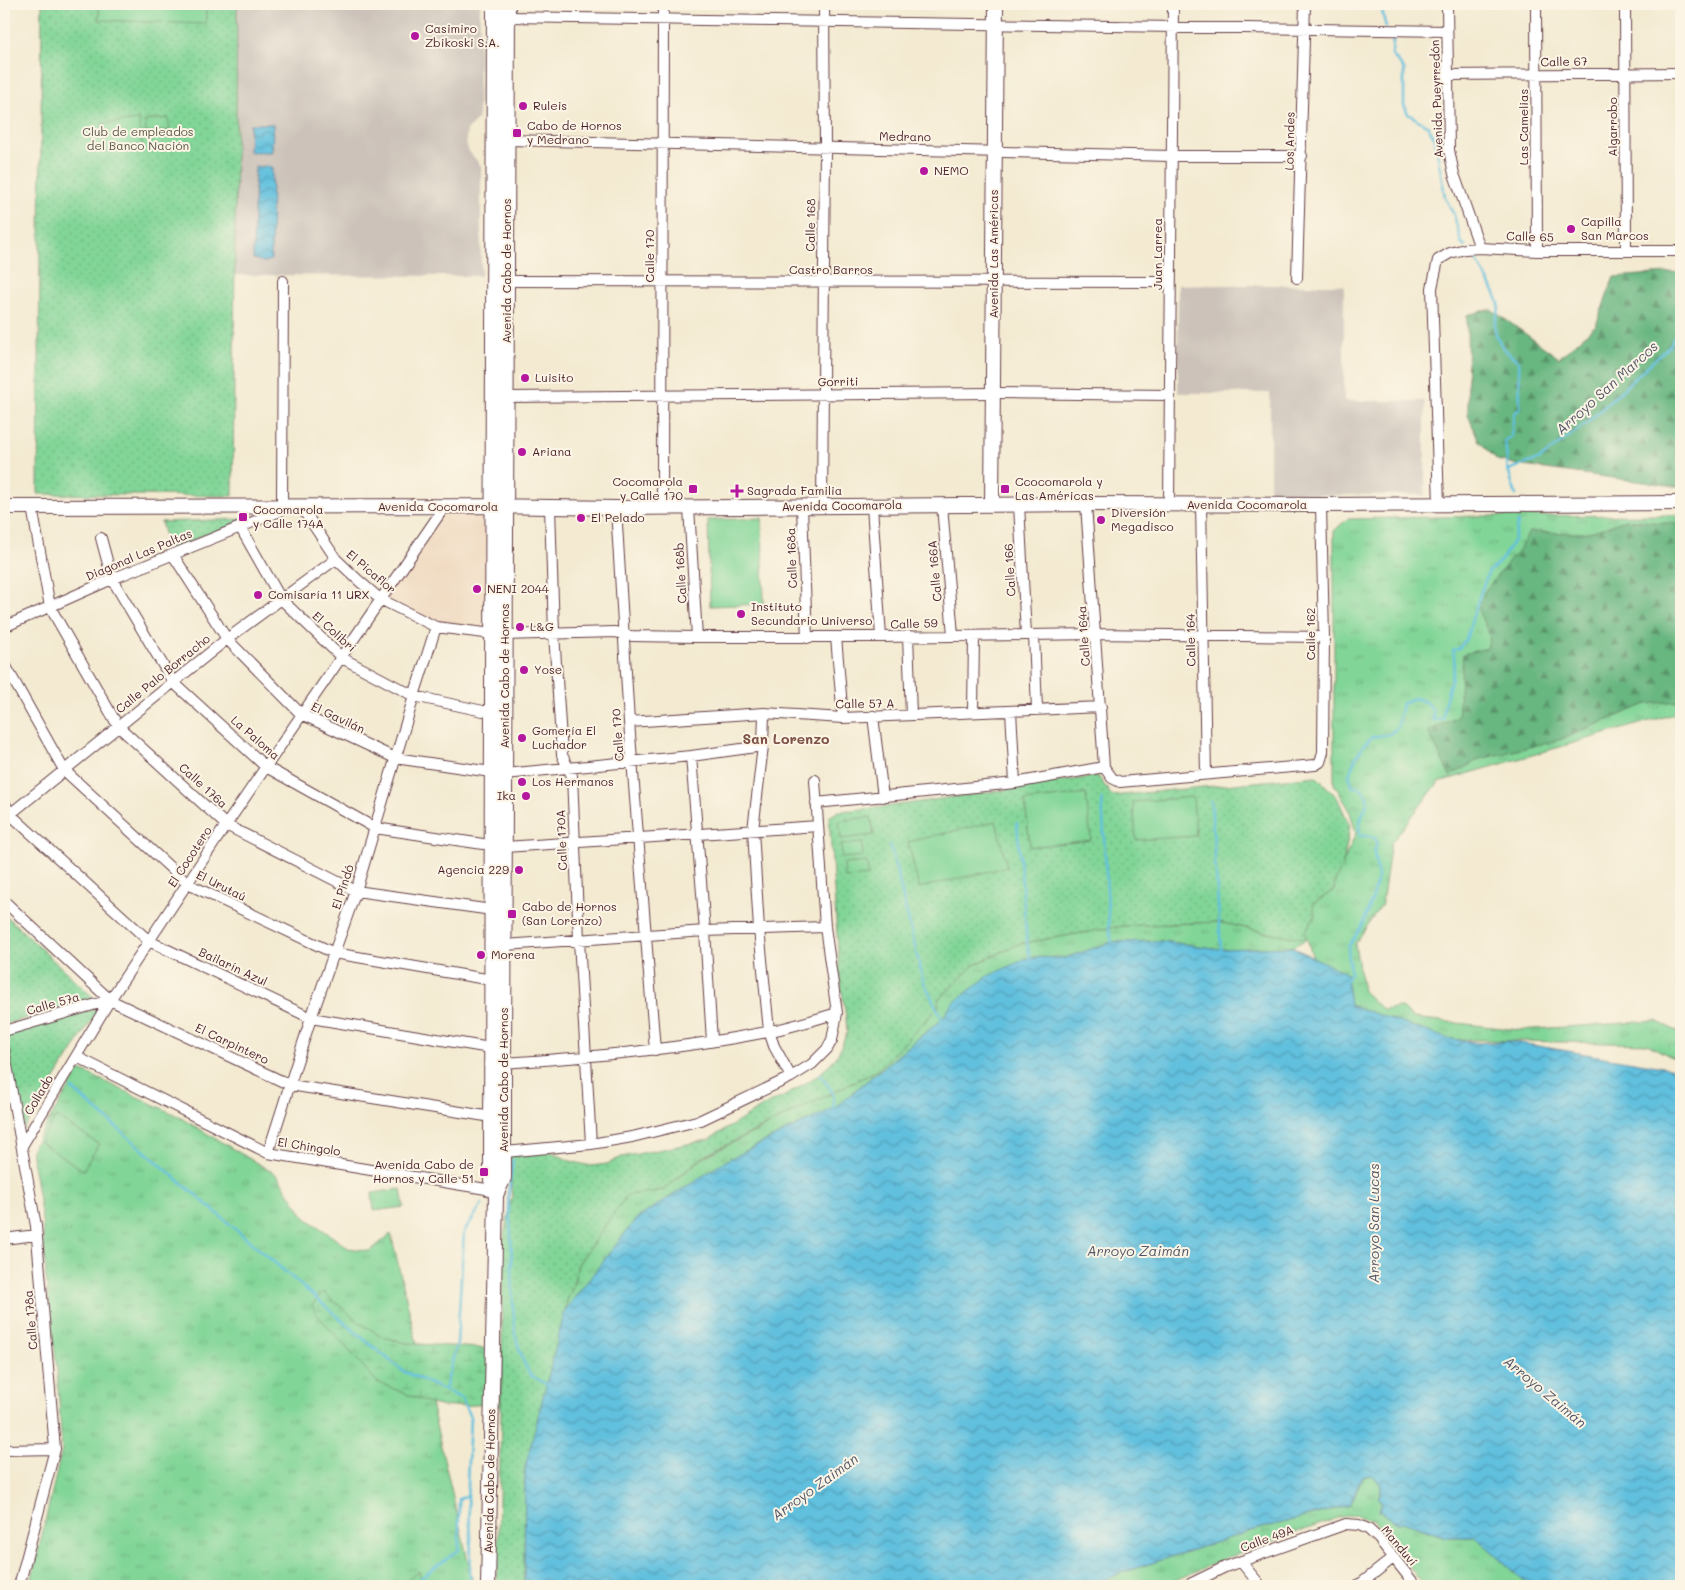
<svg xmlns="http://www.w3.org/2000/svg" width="1685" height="1590" font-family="Mali,sans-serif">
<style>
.built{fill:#eed6bb}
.industrial{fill:#ccc2b9}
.grass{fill:url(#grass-tufts);stroke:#667a61}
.forest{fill:url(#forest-firs);stroke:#596a56}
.wetland{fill:url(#wetland-marsh);stroke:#667a61}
.park{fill:url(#park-dots);stroke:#667a61}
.garden{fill:#81d597;stroke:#667a61}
.water{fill:url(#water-waves);stroke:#557084}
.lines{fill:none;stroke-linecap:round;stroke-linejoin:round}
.stream{stroke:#60c0de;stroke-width:2.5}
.minor-casing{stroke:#633d44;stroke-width:12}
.major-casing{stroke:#633d44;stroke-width:16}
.minor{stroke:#fff;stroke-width:10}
.major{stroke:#fff;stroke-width:14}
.poi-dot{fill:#b5179e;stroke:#fcf5e5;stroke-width:2}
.labels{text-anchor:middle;stroke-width:4;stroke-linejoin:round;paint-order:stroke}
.poi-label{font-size:12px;fill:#4a1f2b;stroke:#fcf5e5;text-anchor:start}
.street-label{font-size:12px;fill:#4a1f2b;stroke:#fcf5e5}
.park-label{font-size:12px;fill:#5a564b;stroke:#fcf5e5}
.water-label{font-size:14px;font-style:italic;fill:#52576a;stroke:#fcf5e5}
.neighbourhood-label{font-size:14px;font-weight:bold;fill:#7e5145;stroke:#fcf5e5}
</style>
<defs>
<pattern id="grass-tufts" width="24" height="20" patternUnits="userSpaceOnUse" patternTransform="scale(1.25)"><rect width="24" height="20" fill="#81d597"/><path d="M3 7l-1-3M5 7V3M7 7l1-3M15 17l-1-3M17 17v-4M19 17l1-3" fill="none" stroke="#71b682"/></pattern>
<pattern id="forest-firs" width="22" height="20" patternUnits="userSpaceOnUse" patternTransform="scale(1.25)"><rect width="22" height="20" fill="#68b680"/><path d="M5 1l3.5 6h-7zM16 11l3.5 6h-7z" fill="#589369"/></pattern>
<pattern id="wetland-marsh" width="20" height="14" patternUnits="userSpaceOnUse" patternTransform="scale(1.25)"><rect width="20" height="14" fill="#81d597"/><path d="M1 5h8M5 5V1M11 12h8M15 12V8" fill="none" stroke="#71b682"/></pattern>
<pattern id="park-dots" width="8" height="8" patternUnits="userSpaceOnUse" patternTransform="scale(1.25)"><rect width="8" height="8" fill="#81d597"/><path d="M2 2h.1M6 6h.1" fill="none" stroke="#71b682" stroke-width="1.8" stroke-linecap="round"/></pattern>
<pattern id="water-waves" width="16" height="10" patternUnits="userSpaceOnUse" patternTransform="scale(1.25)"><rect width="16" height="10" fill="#60c0de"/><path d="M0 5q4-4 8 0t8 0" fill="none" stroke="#519bb4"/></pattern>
</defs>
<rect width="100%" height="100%" fill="#fcf5e5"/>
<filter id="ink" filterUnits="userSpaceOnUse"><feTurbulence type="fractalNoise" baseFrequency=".02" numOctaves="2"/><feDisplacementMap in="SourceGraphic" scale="10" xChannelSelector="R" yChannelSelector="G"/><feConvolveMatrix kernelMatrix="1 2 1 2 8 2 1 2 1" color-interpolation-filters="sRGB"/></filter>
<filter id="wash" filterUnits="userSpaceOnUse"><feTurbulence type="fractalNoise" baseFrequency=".0096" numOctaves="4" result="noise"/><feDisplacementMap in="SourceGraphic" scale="20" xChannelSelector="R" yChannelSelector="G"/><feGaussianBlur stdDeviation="1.12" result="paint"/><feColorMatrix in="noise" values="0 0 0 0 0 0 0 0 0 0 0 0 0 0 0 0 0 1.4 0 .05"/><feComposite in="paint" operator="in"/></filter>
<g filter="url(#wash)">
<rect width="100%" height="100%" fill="#f3ead1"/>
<path class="built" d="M442,512L487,515L486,632L436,623L380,599Z"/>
<path class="industrial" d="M237,4H480L478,119L467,130L466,138L467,149L481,166V276L235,275Z
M1178,285H1344V401H1425V495H1270V393H1178Z"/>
<path class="grass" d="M1681,515V712L1439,782L1391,843L1382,904L1355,944L1363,991L1383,1010L1400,1007L1413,1018L1519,1030L1656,1021L1681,1033V1062L1647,1044L1393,1038L1320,982L1307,939L1292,947L1221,949L1161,941L1112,942L1065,958L1030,957L952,1004L942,1019L834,1108L729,1159L636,1219L565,1310L567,1301L573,1286L578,1264L627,1195L663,1190L704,1157L878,1070L937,1009L939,999L974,965L1018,944L1122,926L1218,922L1265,932H1305L1314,915L1313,904L1334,890L1335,881L1356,833L1349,809L1334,784V531L1347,519L1482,516Z
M80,1070L174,1114L277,1175L305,1217L348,1248L370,1251L391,1234L474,1586H30L62,1449L57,1370L46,1278L42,1219L31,1150Z
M1371,1475C1381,1481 1384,1486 1378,1498L1397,1523L1402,1522L1446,1537H1476L1530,1586H1424L1374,1521L1356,1515L1341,1517L1239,1553L1161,1586H1096L1118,1574L1251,1531L1350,1505L1363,1477Z"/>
<path class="forest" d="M1681,272V487L1523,466L1497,460L1479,441L1468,415L1467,315L1491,309L1559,358L1596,325L1614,277Z
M1625,520L1681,524V701L1646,704L1562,739L1480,759L1450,776L1428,731L1458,717L1463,654L1487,648L1490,637L1478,610L1484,592L1520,548L1529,532L1580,533L1594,531Z"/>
<path class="wetland" d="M323,1292L359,1322L381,1336L405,1343L493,1349L522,1347V1411L491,1404L444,1407L431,1404L377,1382L316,1313L312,1305Z
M419,1571L422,1586H400Z"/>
<path class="park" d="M42,4H237L233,496L38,494Z
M241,519V523L168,549L161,522Z
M1098,776L1112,796L1316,776L1337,797L1350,826L1343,865L1335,881L1334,890L1313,904L1315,915L1305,932L1307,939L1265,932L1218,922L1122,926L1018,944L974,965L939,999L937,1009L878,1070L704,1156L663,1190L627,1195L578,1264L573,1286L567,1301L552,1374L525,1468L524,1586H497L502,1373V1245L512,1197L509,1156L550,1151L570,1161L591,1166L607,1164L622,1157L708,1140L769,1103L785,1096L820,1074L837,1056L847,1033L846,1017L840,979L829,817L839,811L885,807Z
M4,914L96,1000L4,1024Z
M99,1008L23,1130L4,1033Z"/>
<path class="garden" d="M99,4H206V24L99,20Z
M168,118L170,130L146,133L145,121Z
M139,120L142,148L105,151L103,124Z
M762,518L764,604L710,606L708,520Z
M1086,794L1091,840L1030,847L1025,801Z
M1193,797L1196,836L1136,840L1133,802Z
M871,817L874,835L841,839L839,821Z
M996,821L1007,867L919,888L908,842Z
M862,843L863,856L842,858L841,845Z
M867,862L868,876L845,878L844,864Z
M56,1117L99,1144L83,1170L40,1142Z
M401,1189L404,1207L374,1211L372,1193Z"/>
<path class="water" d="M250,124H273L272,152H249Z
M268,166L272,168L271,260L264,262L253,259L255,167Z
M1161,941L1221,949L1292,947L1346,973L1350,1005L1446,1038L1479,1043L1508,1041L1681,1070V1586H1530L1476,1537H1446L1402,1522L1397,1523L1379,1511L1381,1501L1378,1498C1384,1486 1381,1481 1370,1475L1362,1477L1350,1505L1251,1531L1118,1574L1096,1586H524L525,1468L565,1310L636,1219L729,1159L834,1108L942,1019L952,1004L988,976L1030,957L1065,958L1112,942Z"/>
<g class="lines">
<path class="stream" d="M1382,4L1383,16L1386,27
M1390,34L1393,41L1392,55L1404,69V105L1408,114L1428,126L1435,139L1445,197L1454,215L1461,242L1465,246
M1470,252C1478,261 1496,293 1499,304C1500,310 1496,317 1495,323C1493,339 1506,353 1519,361L1520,409L1514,413L1511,437L1505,440L1508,470L1516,495
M1508,470L1540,459L1588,422L1670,345L1681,322
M1102,799L1109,928L1112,942
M1211,801L1221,949
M1017,823L1027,943L1030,957
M890,844L923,980L942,1019
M1346,981L1350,973L1348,947L1363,924L1373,897L1378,877L1374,851L1377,845L1375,838L1372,836H1360C1357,825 1363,812 1368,802L1366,795L1359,787H1353L1349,775L1355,759L1364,745L1372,737L1390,734L1398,727L1402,703L1415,698C1428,703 1434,704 1433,720L1443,719C1442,696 1459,672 1453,651L1459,648L1466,639L1478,600L1488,573L1502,559L1514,540L1518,522
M820,1074L833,1093L834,1108
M72,1089L366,1341L403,1371L461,1398L470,1417L467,1485L471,1537L470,1586
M513,1160L508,1196L511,1235L513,1302L515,1334L522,1358L530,1375L546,1384
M445,1390L457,1343L464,1232L482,1204
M410,1586L459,1550V1499L468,1496"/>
</g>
</g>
<g filter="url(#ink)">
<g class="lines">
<defs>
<path id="minor" d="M1447,4L1449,150L1454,174L1480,248
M1536,4L1537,251
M1625,4L1626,251
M508,17L1447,31
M1447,75L1681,73
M508,140L1171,156H1302
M1297,278L1305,4
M501,281L1170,282
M507,397L993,393L1170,395
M1086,504L1104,767
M1169,504L1173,4
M1201,504L1206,774
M1019,505L1026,635
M1439,505L1432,288L1438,260L1450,253L1465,249L1480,248L1537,251H1681
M303,506L306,514L336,559L358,580L380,599L436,627L501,635L615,632L631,636L697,637H881L1096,634L1324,637
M872,506L881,637
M942,506L953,635
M32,507L50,607L118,726L226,825L356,891L492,910L495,914
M802,507L807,638
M822,507L825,148L824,4
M550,508L554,633L562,755L572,776L579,940L591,1144
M616,508L629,722L655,1050
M662,508L663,4
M689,508L697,637
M240,527L281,599L342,658L414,696L483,711
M101,538L112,579L173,682L266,767L375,828L483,844
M173,555L227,639L301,714L395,758L505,774L691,756L763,746
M4,627L112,579L280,511L282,506L283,281
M1034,635L1037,710
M908,636L911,715
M836,637L843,718
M4,663L64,770L188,884L334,953L492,980
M1011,711L1015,783
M973,712L974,636
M764,713L763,746L753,830L759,929L769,1031L774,1046L791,1077
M873,716L883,797
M629,722L764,713L843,718L1101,707
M691,756L705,931L712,1041
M1104,767L1112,778L1120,782L1315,765L1320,762L1323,752L1324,637L1321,505
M4,802L11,815L149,941L311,1018L496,1049
M816,803L1015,783L1104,767
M4,819L227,639L336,559
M505,847L818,826
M4,901L110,1000L290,1085L492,1117
M505,945L705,931L825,927
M4,1031L110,1000
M4,1049L36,1226L55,1449L19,1586
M77,1057L268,1153L486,1189L496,1195
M504,1063C592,1057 680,1049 767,1032C791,1027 814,1020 837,1013
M22,1146L110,1000L149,941L226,825L445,506
M505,1152L591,1144L632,1137L701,1120L791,1077L812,1064L827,1049L832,1040L837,1013L825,927L815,780
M268,1153L311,1018L356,891L414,696L436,627
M4,1239L36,1235
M4,1450L55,1449
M1241,1562L1261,1586
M1186,1586L1225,1567L1346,1524L1359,1525L1368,1529L1378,1538L1416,1586
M1358,1586L1393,1558"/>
<path id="major" d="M992,505L996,4
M4,507L492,506L616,508L1086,504L1321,505L1681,503
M496,1195L504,1178V1063L508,4
M488,1586L496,1195L491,1180V1171C493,782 491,393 494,4"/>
</defs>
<use href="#minor" class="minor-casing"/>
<use href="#major" class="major-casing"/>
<use href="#minor" class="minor"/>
<use href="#major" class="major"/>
</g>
</g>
<g class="poi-dot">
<circle cx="415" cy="36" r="5"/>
<circle cx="523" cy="106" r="5"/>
<rect x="512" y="128" width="10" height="10" rx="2.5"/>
<circle cx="924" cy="171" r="5"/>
<circle cx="1571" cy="229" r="5"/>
<circle cx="525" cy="378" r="5"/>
<circle cx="522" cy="452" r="5"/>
<rect x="688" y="484" width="10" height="10" rx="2.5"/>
<rect x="1000" y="484" width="10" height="10" rx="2.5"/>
<path d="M734.5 483.5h5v5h5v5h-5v5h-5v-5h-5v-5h5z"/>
<rect x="238" y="512" width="10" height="10" rx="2.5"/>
<circle cx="581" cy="518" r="5"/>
<circle cx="1101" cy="520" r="5"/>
<circle cx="477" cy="589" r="5"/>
<circle cx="258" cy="595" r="5"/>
<circle cx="741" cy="614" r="5"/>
<circle cx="520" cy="627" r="5"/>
<circle cx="524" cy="670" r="5"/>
<circle cx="522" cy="738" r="5"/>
<circle cx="522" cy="782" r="5"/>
<circle cx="526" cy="796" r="5"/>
<circle cx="519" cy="870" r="5"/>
<rect x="507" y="909" width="10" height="10" rx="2.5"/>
<circle cx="481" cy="955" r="5"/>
<rect x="479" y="1167" width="10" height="10" rx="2.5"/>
</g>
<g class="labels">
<g class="poi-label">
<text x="425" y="33">Casimiro<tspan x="425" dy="14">Zbikoski S.A.</tspan></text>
<text x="533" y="110">Ruleis</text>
<text x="527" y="130">Cabo de Hornos<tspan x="527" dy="14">y Medrano</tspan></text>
<text x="934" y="175">NEMO</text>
<text x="1581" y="226">Capilla<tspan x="1581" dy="14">San Marcos</tspan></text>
<text x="535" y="382">Luisito</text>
<text x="532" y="456">Ariana</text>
<text x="683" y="486" text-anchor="end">Cocomarola<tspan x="683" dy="14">y Calle 170</tspan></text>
<text x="1015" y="486">Ccocomarola y<tspan x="1015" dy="14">Las Américas</tspan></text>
<text x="747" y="495">Sagrada Familia</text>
<text x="253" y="514">Cocomarola<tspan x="253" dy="14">y Calle 174A</tspan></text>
<text x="1111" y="517">Diversión<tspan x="1111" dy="14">Megadisco</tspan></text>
<text x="591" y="522">El Pelado</text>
<text x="487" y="593">NENI 2044</text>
<text x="268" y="599">Comisaría 11 URX</text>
<text x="751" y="611">Instituto<tspan x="751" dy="14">Secundario Universo</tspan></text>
<text x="530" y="631">L&amp;G</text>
<text x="534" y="674">Yose</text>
<text x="532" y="735">Gomería El<tspan x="532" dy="14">Luchador</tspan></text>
<text x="532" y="786">Los Hermanos</text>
<text x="516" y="800" text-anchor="end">Ika</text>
<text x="509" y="874" text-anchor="end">Agencia 229</text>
<text x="522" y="911">Cabo de Hornos<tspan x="522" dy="14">(San Lorenzo)</tspan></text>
<text x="491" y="959">Morena</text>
<text x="474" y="1169" text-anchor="end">Avenida Cabo de<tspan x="474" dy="14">Hornos y Calle 51</tspan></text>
</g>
<g class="street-label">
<text transform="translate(1564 62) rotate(-1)" y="4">Calle 67</text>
<text transform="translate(1437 99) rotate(-92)" y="4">Avenida Pueyrredón</text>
<text transform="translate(1524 127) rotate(-90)" y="4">Las Camelias</text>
<text transform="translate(1613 127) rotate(-90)" y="4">Algarrobo</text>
<text transform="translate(905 137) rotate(1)" y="4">Medrano</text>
<text transform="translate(1290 141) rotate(-89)" y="4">Los Andes</text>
<text transform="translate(811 225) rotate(-89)" y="4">Calle 168</text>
<text transform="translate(1530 237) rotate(2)" y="4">Calle 65</text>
<text transform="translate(994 254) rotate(-90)" y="4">Avenida Las Américas</text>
<text transform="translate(1158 254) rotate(-90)" y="4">Juan Larrea</text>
<text transform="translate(650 256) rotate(-90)" y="4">Calle 170</text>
<text x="831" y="274">Castro Barros</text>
<text transform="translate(507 271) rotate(-90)" y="4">Avenida Cabo de Hornos</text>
<text transform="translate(838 382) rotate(-1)" y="4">Gorriti</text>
<text x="1247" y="509">Avenida Cocomarola</text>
<text transform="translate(842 506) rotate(-1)" y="4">Avenida Cocomarola</text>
<text x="438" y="511">Avenida Cocomarola</text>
<text transform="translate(139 555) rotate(-23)" y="4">Diagonal Las Paltas</text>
<text transform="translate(792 558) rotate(-92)" y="4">Calle 168a</text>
<text transform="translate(1010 570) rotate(-93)" y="4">Calle 166</text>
<text transform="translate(935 571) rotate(-95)" y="4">Calle 166A</text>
<text transform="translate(371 572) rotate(40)" y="4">El Picaflor</text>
<text transform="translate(681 573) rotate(-93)" y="4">Calle 168b</text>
<text transform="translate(914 624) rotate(-2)" y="4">Calle 59</text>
<text transform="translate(334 632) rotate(42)" y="4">El Colibrí</text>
<text transform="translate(1311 634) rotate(-90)" y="4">Calle 162</text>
<text transform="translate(1084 636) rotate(-94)" y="4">Calle 164a</text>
<text transform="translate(1191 640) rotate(-91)" y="4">Calle 164</text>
<text transform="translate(163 674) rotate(-39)" y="4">Calle Palo Borracho</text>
<text transform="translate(505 676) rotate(-90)" y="4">Avenida Cabo de Hornos</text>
<text transform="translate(865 704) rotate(-1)" y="4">Calle 57 A</text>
<text transform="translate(338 718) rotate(25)" y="4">El Gavilán</text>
<text transform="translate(618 735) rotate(-94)" y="4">Calle 170</text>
<text transform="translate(255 738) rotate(41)" y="4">La Paloma</text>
<text transform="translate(203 786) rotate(42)" y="4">Calle 176a</text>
<text transform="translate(562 840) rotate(-92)" y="4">Calle 170A</text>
<text transform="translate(190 857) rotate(-57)" y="4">El Cocotero</text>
<text transform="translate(221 886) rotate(26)" y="4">El Urutaú</text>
<text transform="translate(343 887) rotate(-72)" y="4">El Pindó</text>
<text transform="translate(233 967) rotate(25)" y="4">Bailarín Azul</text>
<text transform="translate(53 1004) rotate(-16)" y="4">Calle 57a</text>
<text transform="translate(232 1044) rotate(25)" y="4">El Carpintero</text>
<text transform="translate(504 1080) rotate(-90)" y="4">Avenida Cabo de Hornos</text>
<text transform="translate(39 1095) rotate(-59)" y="4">Collado</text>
<text transform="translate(309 1147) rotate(9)" y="4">El Chingolo</text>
<text transform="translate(31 1320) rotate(-95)" y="4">Calle 178a</text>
<text transform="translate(490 1481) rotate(-89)" y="4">Avenida Cabo de Hornos</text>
<text transform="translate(1267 1539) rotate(-20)" y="4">Calle 49A</text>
<text transform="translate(1399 1546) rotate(50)" y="4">Manduví</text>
</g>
<g class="park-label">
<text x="138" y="136">Club de empleados<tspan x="138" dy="14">del Banco Nación</tspan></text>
</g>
<g class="water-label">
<text transform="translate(1607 388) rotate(-42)" y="5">Arroyo San Marcos</text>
<text transform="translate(1374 1223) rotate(-90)" y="5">Arroyo San Lucas</text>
<text x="1138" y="1256">Arroyo Zaimán</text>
<text transform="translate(1545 1392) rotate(40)" y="5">Arroyo Zaimán</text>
<text transform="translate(815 1487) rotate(-36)" y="5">Arroyo Zaimán</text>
</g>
<g class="neighbourhood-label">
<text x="786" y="744">San Lorenzo</text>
</g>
</g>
<rect width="1685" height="1590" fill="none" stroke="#fcf5e5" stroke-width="20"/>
</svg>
